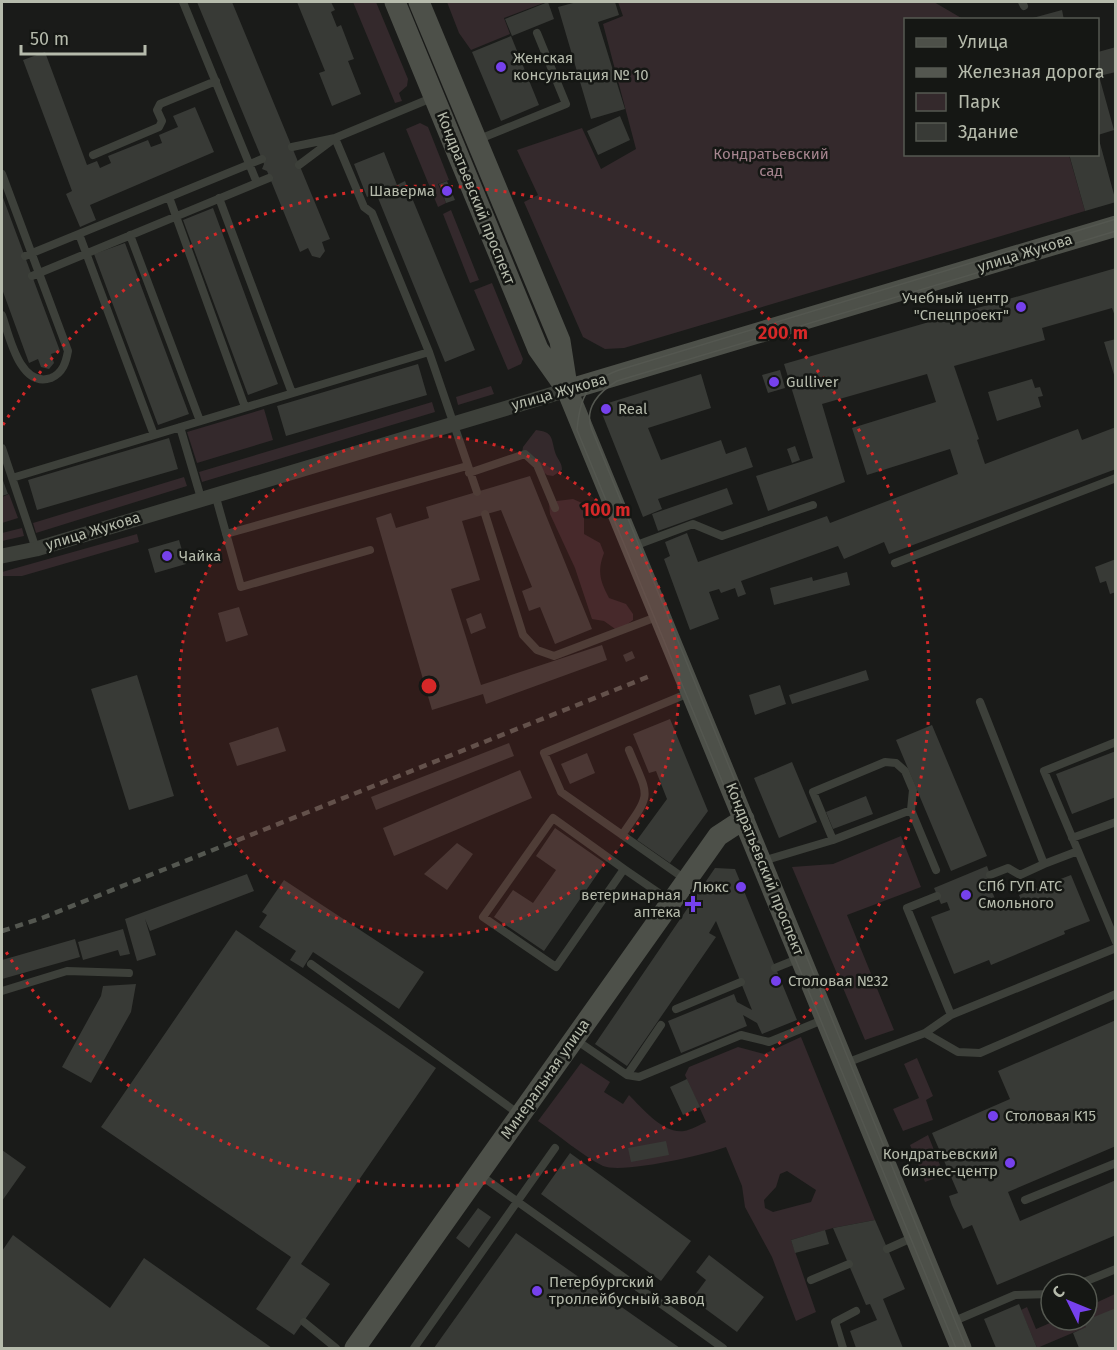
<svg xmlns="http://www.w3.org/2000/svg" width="1117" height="1350" font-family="'Fira Sans',sans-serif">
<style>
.green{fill:#34292c;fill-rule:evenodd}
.building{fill:#383a36}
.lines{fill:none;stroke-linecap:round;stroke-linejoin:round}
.lane{stroke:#3d403a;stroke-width:8}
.street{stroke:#3d403a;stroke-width:15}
.secondary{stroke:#4d5049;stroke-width:21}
.tram{stroke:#545750;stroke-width:1.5}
.rail{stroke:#545750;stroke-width:4.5;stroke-dasharray:8 6;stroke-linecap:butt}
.ring{fill:none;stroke:#d62828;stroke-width:3;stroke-dasharray:3 6}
.poi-dot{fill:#7641ec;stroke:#151714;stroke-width:2}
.labels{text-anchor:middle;stroke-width:5;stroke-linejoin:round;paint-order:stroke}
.poi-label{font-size:15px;fill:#b6bbac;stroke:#151714;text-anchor:start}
.park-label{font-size:15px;fill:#a5848e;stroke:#151714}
.street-label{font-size:15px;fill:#b6bbac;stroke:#151714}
.centre{fill:#d62828;stroke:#151714;stroke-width:3}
.ring-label{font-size:18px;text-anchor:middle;font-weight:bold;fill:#d62828;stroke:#151714;stroke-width:5;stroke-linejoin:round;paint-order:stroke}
</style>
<rect width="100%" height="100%" fill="#1a1b19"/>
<path class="green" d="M353,2H376L408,79L407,86L399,93L402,101L395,103Z
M447,2H546L504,18L510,34L471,50L459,33Z
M618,2H934L963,19L906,20V154L1069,155L1085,211L624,348L605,349L583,337L524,202L538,195L517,150L582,128L601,169L636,149L603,24L623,16Z
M420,123L428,127L449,180L438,184L446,203L438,207L406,129Z
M451,210L479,280L470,283L443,214Z
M492,283L523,359L521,364L508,370L474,290Z
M491,386L494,394L458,405L456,397Z
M432,402L435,412L202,482L199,472Z
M264,409L273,440L197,463L187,432Z
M536,430C553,432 551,437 555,452C557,459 562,462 562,470L553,476L547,475L522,453L523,447Z
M184,477L187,486L36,533L33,523Z
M9,494L18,518L2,523V497Z
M573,499L584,504V534L600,543L604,553C597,571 600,581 609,598L626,604L633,614V620L618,631L604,621L592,619L575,568L550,514L549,502Z
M22,528L24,536L2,541V533Z
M137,534L139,542L22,576H2V572Z
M901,836L921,887L847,915L894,1030L865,1040L792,867L833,864Z
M801,1037L875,1220L833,1228L791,1240L816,1312L796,1321L772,1257L745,1207L742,1186L726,1147C705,1155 622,1174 603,1166C581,1155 559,1135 538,1121L581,1063L610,1082L604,1092L623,1104L629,1095C642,1108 663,1134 684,1131C691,1130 699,1125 706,1122L685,1075L689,1067L738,1047L764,1054ZM787,1171L816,1190L811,1202L773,1212L765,1208L764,1200L776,1187L780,1174Z
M917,1058L933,1096L926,1100L933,1120L903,1131L893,1109L919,1098L904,1064Z
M928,1135L944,1175L925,1182L910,1145Z
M1115,1294V1315L1037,1348L1021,1310L1027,1307L1036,1329L1057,1320H1087V1307Z"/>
<path class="building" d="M197,2H232L330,239L322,242L325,251L320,258L312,256L308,248L300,252L267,171L262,169L264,164Z
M297,2H331L335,10L331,12L337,27L341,25L354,59L348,61L361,94L332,106L319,73L325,71Z
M548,2L554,19L512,36L505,19Z
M577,2H615L619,15L598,22L625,109L591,119L558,7Z
M1062,10L1064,20H1029V19Z
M511,36L539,105L501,121L472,52Z
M1116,47V72L1099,76L1114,130L1098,135V52Z
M45,52L87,165L97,161L100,168L111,163L108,156L148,140L151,147L162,143L159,135L178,127L173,116L195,107L214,152L90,205L96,220L80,227L66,194L72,191L23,60Z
M620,116L630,140L598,155L587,131Z
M1098,136L1116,202L1085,211L1069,154H1098Z
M384,152L397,185L405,181L475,350L445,362L376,193L367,197L354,164Z
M447,181L455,200L446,203L439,184Z
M2,195L60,351L51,354L54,363L49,369L41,367L38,359L29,363L2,289Z
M213,208L278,384L248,395L183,220Z
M125,243L189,414L158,425L94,254Z
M1116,268V319L1112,308L1042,328L1045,340L954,366L979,439L977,440L985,464L1078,429L1082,440L1116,427V469L889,554L884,542L844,559L838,546L741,581L746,594L738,597L735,588L721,593L719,589L709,592L719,619L690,630L664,559L670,556L665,542L687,533L698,562L827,516L830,523L958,474L950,449L867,475L852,428L936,402L927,374L822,404L845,482L768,511L756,476L813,458L784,364Z
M1116,339V378H1115L1104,342Z
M418,364L427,395L286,436L277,406Z
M780,370L785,388L768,393L762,375Z
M701,374L711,408L648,428L661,460L721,440L726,454L746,447L753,467L658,499L662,509L643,517L601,411L605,404Z
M1032,379L1035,388L1040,387L1043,396L1038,397L1041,407L997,421L988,392Z
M169,438L178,469L37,510L28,480Z
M795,446L800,460L792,463L787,449Z
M530,476L592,629L555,644L540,607L529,611L522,591L532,587L501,510L462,521L480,580L451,589L481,685L602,645L607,660L486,704L483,694L432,710L376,518L391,513L396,528L429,518L426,507Z
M2,478L8,494L2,496Z
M727,488L733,504L658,531L652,514Z
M179,540L186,564L155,573L148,549Z
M1116,559V592L1110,594L1106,581L1100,583L1095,567Z
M847,572L850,585L774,605L770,588L812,577L813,581Z
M239,607L248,635L226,642L218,613Z
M481,613L486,628L471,634L466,619Z
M632,651L635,658L626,662L623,655Z
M866,670L869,680L792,704L789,695Z
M137,675L174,796L129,810L91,689Z
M780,685L786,704L755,715L749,695Z
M670,719L708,811L670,863L637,840L667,799L656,771L649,773L633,734Z
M932,725L987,856L951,871L896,740Z
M278,727L286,751L237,766L229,743Z
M509,743L514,756L376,810L371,797Z
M1116,751V797L1072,814L1056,774Z
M587,753L595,773L570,784L561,764Z
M792,762L817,822L779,838L754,778Z
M520,770L532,798L394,856L383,828Z
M866,796L873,814L833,829L826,812Z
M555,828L605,863L544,951L494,917L513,890L533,903L556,870L536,856Z
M457,843L473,854L447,890L424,874Z
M987,866L993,883L989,884L1000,911L1022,902L1019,895L1071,875L1090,921L1064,931L1065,934L991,965L989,960L954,974L931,917L950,910L947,902L941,904L934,888Z
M715,868L735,869L797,1020L762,1034L757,1023L743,1015L747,1026L681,1053L668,1021L734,994L737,1002L752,1010L716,921L709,933L716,937L627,1066L595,1044Z
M247,874L254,891L150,931L145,919L156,955L137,961L125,919Z
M284,880L424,972L399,1009L313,952L303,968L290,960L296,951L259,927L267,915L262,912Z
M123,929L130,954L120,956L118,950L83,960L78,942Z
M236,930L436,1068L301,1264L330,1284L294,1335L256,1309L291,1257L101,1127Z
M75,939L80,957L2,979V960Z
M136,984L131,1012L91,1083L62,1067L101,996L103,986Z
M1116,1020V1146L1008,1192L1020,1221L1116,1180V1235L997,1285L972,1225L963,1229L952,1205L949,1196L958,1193L932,1133L1010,1099L998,1071Z
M687,1079L700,1107L683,1115L670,1087Z
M666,1141L669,1155L631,1162L628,1148Z
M2,1150L26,1167L2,1201Z
M570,1153L691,1241L661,1281L541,1194Z
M478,1208L491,1217L469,1248L456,1238Z
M875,1220L905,1289L883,1299L903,1348H856L850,1331L877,1320L870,1304L866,1305L833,1228Z
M825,1230L829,1244L795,1253L791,1240Z
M516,1233L680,1348H434Z
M13,1235L110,1308L144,1258L272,1348H2V1251Z
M709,1255L764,1297L737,1332L692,1299L706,1280L696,1272Z
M1019,1304L1037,1348H996L984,1319Z
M1116,1308V1348H1079L1073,1333L1086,1327L1084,1321Z"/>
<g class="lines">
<path class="lane" d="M183,2L257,183
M1022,2L1024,6
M477,140L566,104L537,33
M292,147L335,138L434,97
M93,155L159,127L162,121L157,110L160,104L216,81
M299,165L335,138L364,207L372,213L429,352L477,492
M2,174L68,351C66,362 63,373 51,378C20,389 9,335 2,315
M169,197L245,407
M219,198L292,393
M79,234L154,435
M130,235L200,421
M25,256L262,159
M32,276L269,178
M180,427L201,498
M2,448L36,549
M469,473L525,454L537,465L555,508
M12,478L429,352
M215,494L241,587L370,550
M485,514L523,635L537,650L554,656L659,616
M226,534L467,466
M634,546L693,524L722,536L813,505
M895,563L1116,478
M980,702L1044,864L1078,851L1116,942
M622,835C653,791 649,799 629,750
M1072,838L1116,822
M833,840L813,792L885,762L896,763L905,771L913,790L911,810L936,870
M1078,851L1044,771L1116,742
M763,861L833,840L911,810
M624,869L553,818L483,917L556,967L624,869L669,900
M990,875L1008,868L1020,875L1044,864
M685,879L561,792L544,753L689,693
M937,896L907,908L951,1015
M311,964L519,1114
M775,968L800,958
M2,991L67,971L129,973
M676,1009L741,982
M925,1033L951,1015L1116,948
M576,1040L627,1075L639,1077L741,1035L769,1042L825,1019
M846,1063L925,1033L958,1052L980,1053L1116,994
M627,1075L661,1025
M480,1175L723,1348
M1025,1200L1116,1163
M887,1249L914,1237
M811,1280L849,1264
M1079,1284L1116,1269
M304,1322L336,1348
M952,1322L1015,1295L1051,1294
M414,1348L555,1148
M843,1348L835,1322L856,1311"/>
<path class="street" d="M2,556L36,549L567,390"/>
<path class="secondary" d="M395,2L538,349L567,390L961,1348
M419,2L560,341L567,386
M567,390L1116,226
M355,1348L706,853L718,836L744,819"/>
<path class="tram" d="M956,1348L577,430C580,396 587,382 619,370L1116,219
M966,1348L592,430C583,408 600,391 617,381L1116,231"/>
<path class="rail" d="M2,931L42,918L650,676"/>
</g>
<circle cx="429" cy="686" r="250" fill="#d62828" fill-opacity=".12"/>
<g class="ring">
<circle cx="429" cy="686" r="250"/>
<path d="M3 425A500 500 0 1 1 3 947"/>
</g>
<g class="poi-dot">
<circle cx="501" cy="67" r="6"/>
<circle cx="447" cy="191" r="6"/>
<circle cx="1021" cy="307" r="6"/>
<circle cx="774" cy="382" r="6"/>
<circle cx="606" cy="409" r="6"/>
<circle cx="167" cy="556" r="6"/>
<circle cx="741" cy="887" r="6"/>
<circle cx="966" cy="895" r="6"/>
<path d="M690 895h6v6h6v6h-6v6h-6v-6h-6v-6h6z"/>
<circle cx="776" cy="981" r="6"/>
<circle cx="993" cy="1116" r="6"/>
<circle cx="1010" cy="1163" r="6"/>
<circle cx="537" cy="1291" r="6"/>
</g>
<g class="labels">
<g class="poi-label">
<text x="513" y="63">Женская<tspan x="513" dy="17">консультация № 10</tspan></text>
<text x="435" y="196" text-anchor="end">Шаверма</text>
<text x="1009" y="303" text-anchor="end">Учебный центр<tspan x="1009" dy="17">"Спецпроект"</tspan></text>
<text x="786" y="387">Gulliver</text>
<text x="618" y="414">Real</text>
<text x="179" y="561">Чайка</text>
<text x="978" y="891">СПб ГУП АТС<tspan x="978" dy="17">Смольного</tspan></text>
<text x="729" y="892" text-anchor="end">Люкс</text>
<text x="681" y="900" text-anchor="end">ветеринарная<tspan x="681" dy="17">аптека</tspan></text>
<text x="788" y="986">Столовая №32</text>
<text x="1005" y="1121">Столовая К15</text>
<text x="998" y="1159" text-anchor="end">Кондратьевский<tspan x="998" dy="17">бизнес-центр</tspan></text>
<text x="549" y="1287">Петербургский<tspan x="549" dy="17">троллейбусный завод</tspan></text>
</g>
<g class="park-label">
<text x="771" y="159">Кондратьевский<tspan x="771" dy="17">сад</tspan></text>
</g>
<g class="street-label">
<text transform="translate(476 198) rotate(68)" y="5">Кондратьевский проспект</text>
<text transform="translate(1025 253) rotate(-17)" y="5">улица Жукова</text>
<text transform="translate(559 392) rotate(-16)" y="5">улица Жукова</text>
<text transform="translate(93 531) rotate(-17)" y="5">улица Жукова</text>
<text transform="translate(765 869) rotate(68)" y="5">Кондратьевский проспект</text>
<text transform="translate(545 1079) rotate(-55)" y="5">Минеральная улица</text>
</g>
</g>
<circle cx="429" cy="686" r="9" class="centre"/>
<g class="ring-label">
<text x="783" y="339">200 m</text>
<text x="606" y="516">100 m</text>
</g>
<rect width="1117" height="1350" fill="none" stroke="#b6bbac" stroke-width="6"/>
<rect x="904" y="18" width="195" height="138" fill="#151714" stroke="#555951" stroke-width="1.5"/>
<rect x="916" y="38" width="30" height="9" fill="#4d5049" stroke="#555951" stroke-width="1.5"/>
<text x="958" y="48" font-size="18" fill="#b6bbac">Улица</text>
<rect x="916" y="68" width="30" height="9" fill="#545750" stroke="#555951" stroke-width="1.5"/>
<text x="958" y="78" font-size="18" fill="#b6bbac">Железная дорога</text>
<rect x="916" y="93" width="30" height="18" fill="#34292c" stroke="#555951" stroke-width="1.5"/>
<text x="958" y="108" font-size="18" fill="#b6bbac">Парк</text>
<rect x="916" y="123" width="30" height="18" fill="#383a36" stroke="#555951" stroke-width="1.5"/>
<text x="958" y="138" font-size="18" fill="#b6bbac">Здание</text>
<g transform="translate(1069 1302) rotate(313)"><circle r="28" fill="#151714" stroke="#555951" stroke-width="1.5"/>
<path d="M0-4.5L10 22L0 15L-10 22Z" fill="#7641ec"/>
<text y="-9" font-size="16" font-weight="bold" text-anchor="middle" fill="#b6bbac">С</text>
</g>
<path d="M21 45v9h124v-9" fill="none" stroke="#b6bbac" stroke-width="3"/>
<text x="30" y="45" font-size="18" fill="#b6bbac" stroke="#151714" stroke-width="4.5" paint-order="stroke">50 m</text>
</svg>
